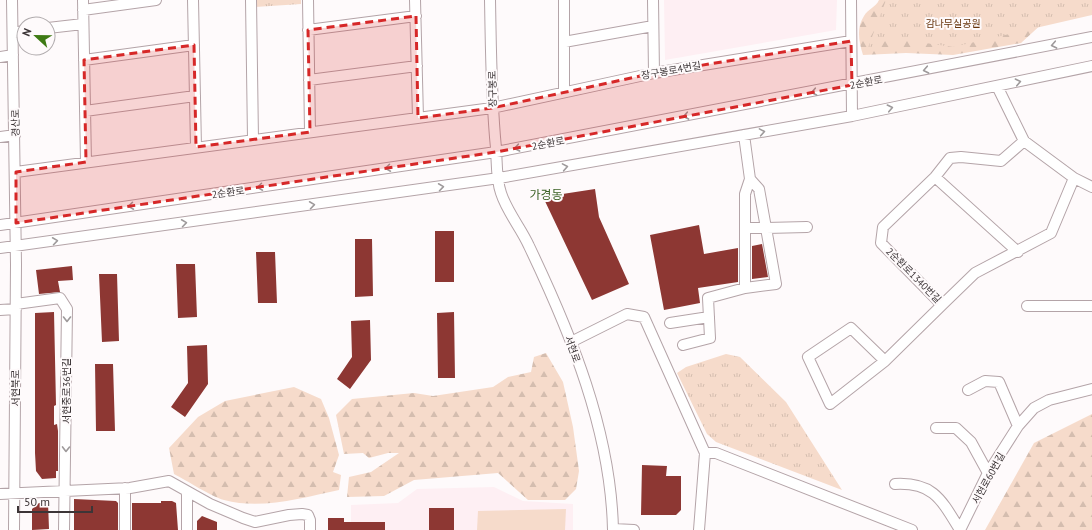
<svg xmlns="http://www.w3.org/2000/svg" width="1092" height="530" font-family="'PT Sans','Noto Sans KR',sans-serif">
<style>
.built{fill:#feeff3}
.forest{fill:url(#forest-firs)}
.park{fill:url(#park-tufts)}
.garden{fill:#f6dbcb}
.building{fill:#8d3733}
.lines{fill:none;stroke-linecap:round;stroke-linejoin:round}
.minor-casing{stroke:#b4a4a8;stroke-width:12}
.minor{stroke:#fff;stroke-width:10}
.oneway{stroke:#9e9a9b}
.marked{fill:#d62828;fill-opacity:0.2;stroke:#d62828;stroke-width:3;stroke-dasharray:8 5;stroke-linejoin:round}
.labels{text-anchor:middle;stroke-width:4;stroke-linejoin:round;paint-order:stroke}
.park-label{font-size:10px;fill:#67340c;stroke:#fefafb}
.street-label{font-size:10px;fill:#3c3537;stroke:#fefafb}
.quarter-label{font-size:12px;fill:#385f22;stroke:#fefafb}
</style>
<defs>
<pattern id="forest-firs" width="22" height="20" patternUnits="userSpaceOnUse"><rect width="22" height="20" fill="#f6dbcb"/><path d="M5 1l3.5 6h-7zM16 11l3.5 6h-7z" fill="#d4bdaf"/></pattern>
<pattern id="park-tufts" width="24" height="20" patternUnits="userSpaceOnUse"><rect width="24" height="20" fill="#f6dbcb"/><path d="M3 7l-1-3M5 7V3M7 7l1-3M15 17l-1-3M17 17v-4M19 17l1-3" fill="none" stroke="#d4bdaf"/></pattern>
</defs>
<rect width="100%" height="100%" fill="#fefafb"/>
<path class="built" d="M664,0H837L836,30L665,60Z
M494,487L523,501L573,504V530H351V505L398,503L417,489Z"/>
<path class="forest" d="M879,0H1068L1021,43L953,55L906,53L863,55C859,42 856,28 864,16C868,9 876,7 879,0Z
M546,353L563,382L573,427L579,471L576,489L565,500H528L498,473L414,480L384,496L347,497L349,477L371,472L399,453H388L369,458L363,453L344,454L336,415L352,399L414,393L433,396L493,387L508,377L531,372L534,357Z
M294,387L321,399L329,418L339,455L333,472L341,475L339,490C302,498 261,510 224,500C210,496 188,481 174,474L169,448L198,417L225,401Z
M1092,414V530H985L1034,443Z"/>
<path class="park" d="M255,0H301V4L255,7Z
M886,0H1092V15L953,47L891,38L867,50Z
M726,354L740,357L786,402L842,490L716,442L707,434L677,373L686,367Z"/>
<path class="garden" d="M566,509L565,530H477L478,511Z"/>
<path class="building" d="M595,189L599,217L629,284L592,300L543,197Z
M699,225L704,254L738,248V282L698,288L700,303L664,310L650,235Z
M435,231H454V282H435Z
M355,239H372L373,296L355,297Z
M762,244L768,277L752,279V246Z
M256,252H275L277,303H258Z
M176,264H195L197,317L178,318Z
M72,266L73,280L58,281L60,292L39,294L36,270Z
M99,274H117L119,341L102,342Z
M54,312L56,405L54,406V425L57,424L58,431V471H56V478L42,479L36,471L35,453V313Z
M454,312L455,378H438L437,313Z
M370,320L371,360L350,389L337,379L352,357L351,321Z
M207,345L208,384L185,417L171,407L188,383L187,346Z
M95,364H113L115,431H96Z
M642,465L667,466L666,476H681V510L676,515H641Z
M74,499L116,501L118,503V530H74Z
M161,501H172L176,503L178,530H132V503H161Z
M48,502L49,529L32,530V509L39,503Z
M429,508H454V530H429Z
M202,516L217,522V530H197V521Z
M328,518H344V522H385V530H328Z"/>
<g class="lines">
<defs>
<path id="minor" d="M12,0L16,264L14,530
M83,0L86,162
M193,0L196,147
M251,0L253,139
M308,0L310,132
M415,0L418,118
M490,0C491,49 491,98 496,148C497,162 496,179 501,193C507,212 521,228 529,246C571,334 611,431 613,530
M564,0V92
M653,0L654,73
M851,0L852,116
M83,10L156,0
M48,28L83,24
M308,30L416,16
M13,33L24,31
M564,42L653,26
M0,57L13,55
M84,60L194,45
M309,80L417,66
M997,86L1024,141L1074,178L1092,187
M85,111L195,96
M744,135L750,179L745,194V228H766L759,189L750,179
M0,137L15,135
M1024,141L1001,161L961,157L950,158L935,177L883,227L881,243L942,305L975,273L1051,233L1074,178
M16,172L492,108L654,73L851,41
M935,177L1018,252
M0,225L496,152L1092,37
M745,228V288L776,284L766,228L807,227
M0,248L499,178L852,116L1092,66
M16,304L60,298L67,309L64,530
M1027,306H1092
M0,310L16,309
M670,323L709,317
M571,342L627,314L644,317L705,453L699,530
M683,345L710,338L708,298L745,288
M885,361L851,328L808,357L830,404L885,361L942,305
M968,390L985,381L999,382L1018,426
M936,428H956L971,442L988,473
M705,453H716L912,530
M895,484C933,482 941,499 960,530L988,473L1018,426L1034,408L1049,400L1092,389
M187,492V530
M0,494L130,488L169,481L210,504L243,518L255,522L289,515L302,514L308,515L310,520V530
M613,529L634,530
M125,530V488"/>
</defs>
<use href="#minor" class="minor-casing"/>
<use href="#minor" class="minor"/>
</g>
<defs><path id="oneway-chevron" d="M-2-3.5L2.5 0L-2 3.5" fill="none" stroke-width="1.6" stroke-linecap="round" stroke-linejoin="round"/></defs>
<g class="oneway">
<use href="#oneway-chevron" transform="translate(1054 45) rotate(169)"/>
<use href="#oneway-chevron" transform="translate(926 70) rotate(169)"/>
<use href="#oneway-chevron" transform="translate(1018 82) rotate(-12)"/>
<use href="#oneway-chevron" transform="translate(814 92) rotate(169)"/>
<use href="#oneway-chevron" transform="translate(890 108) rotate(-12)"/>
<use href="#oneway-chevron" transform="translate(686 116) rotate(169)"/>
<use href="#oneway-chevron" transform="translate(762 132) rotate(-10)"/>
<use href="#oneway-chevron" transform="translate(517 148) rotate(169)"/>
<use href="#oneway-chevron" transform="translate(565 167) rotate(-10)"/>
<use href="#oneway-chevron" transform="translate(388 168) rotate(172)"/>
<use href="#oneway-chevron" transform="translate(260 187) rotate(172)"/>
<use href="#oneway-chevron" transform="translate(441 187) rotate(-8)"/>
<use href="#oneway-chevron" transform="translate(312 205) rotate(-8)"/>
<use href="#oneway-chevron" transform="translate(131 206) rotate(172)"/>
<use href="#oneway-chevron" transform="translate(184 223) rotate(-8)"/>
<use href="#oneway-chevron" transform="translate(55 241) rotate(-8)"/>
<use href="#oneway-chevron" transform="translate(67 319) rotate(90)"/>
<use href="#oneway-chevron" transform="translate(66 449) rotate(91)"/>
</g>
<path class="marked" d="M416,16L418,118L492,108L654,73L851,41L852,85L496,152L16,223V172L86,162L84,60L194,45L196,147L310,132L308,30Z"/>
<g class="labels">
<g class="park-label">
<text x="953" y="27">감나무실공원</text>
</g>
<g class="street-label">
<text transform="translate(671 70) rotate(-10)" y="4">장구봉로4번길</text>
<text transform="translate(866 82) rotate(-11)" y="4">2순환로</text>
<text transform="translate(492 89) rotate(-91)" y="4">장구봉로</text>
<text transform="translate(15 123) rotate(-91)" y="4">경산로</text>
<text transform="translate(548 143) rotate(-11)" y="4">2순환로</text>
<text transform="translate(228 192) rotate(-8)" y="4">2순환로</text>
<text transform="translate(914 275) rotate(45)" y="4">2순환로1340번길</text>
<text transform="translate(573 349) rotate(70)" y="4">서현로</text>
<text transform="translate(15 388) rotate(-90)" y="4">서현북로</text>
<text transform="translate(66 391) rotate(-90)" y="4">서현중로36번길</text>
<text transform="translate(988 478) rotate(-61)" y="4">서현로60번길</text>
</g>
<g class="quarter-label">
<text x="546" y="199">가경동</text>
</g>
</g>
<g transform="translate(36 36) rotate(292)"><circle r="19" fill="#fefafb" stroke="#b0abad"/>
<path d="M0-3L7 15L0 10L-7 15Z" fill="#3e7a14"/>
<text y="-6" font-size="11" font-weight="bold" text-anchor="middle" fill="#3c3537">N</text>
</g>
<path d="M18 506v6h74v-6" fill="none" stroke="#3c3537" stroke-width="2"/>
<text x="24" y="506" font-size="12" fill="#3c3537" stroke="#fefafb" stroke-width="3" paint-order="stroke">50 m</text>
</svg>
